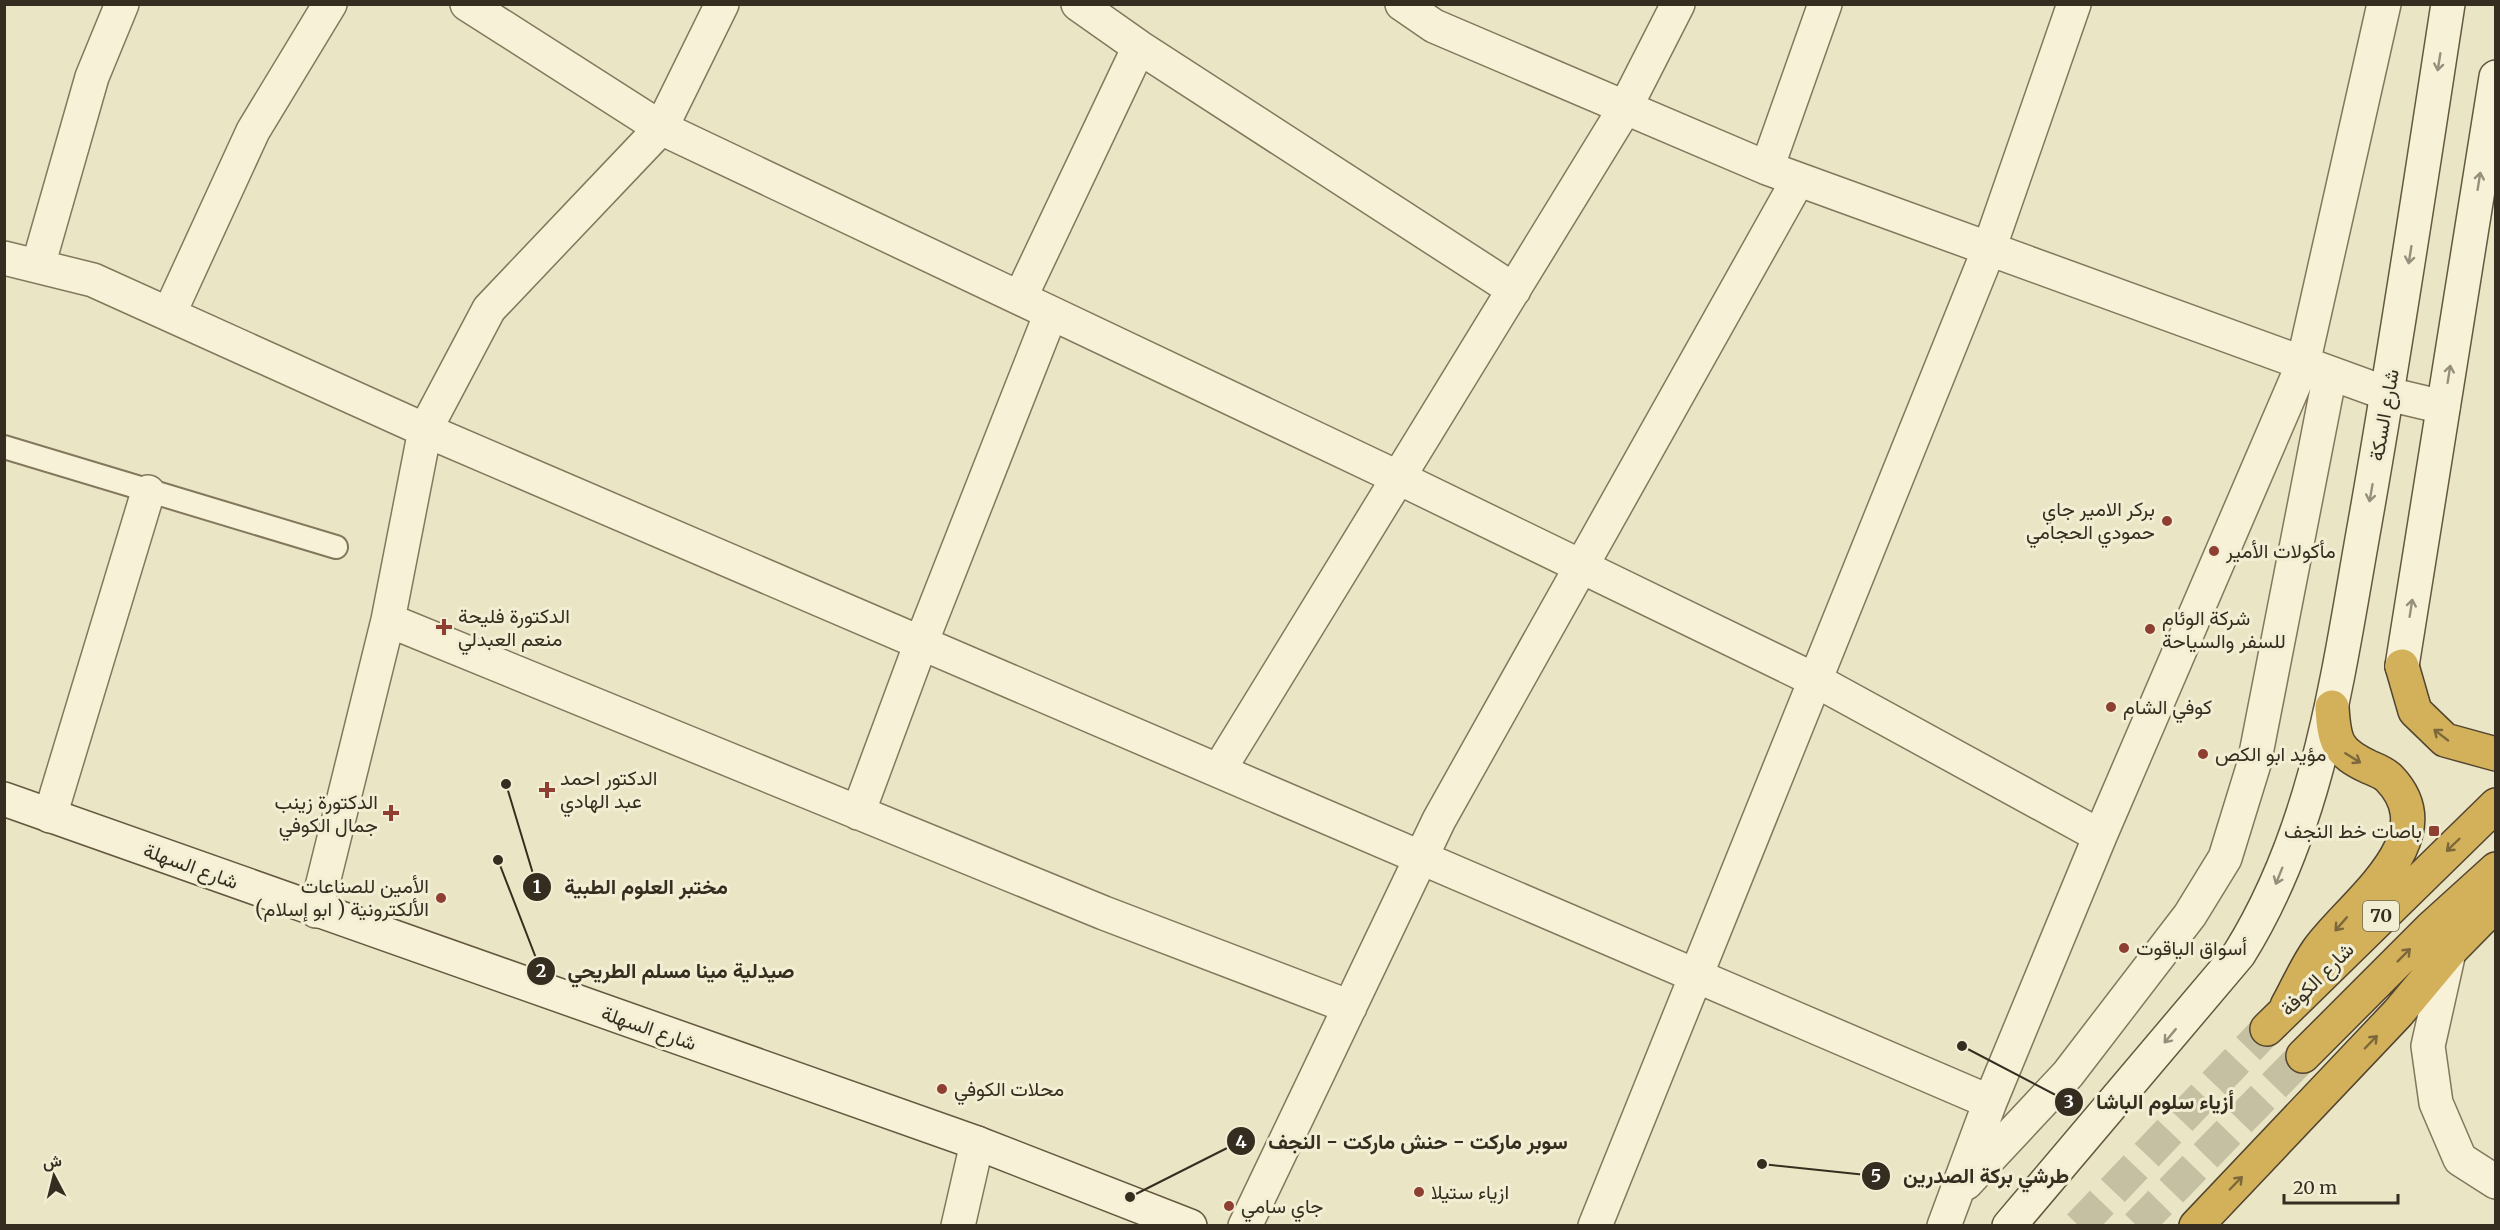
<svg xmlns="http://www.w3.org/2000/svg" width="2500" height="1230" font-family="Merriweather,Vazirmatn,serif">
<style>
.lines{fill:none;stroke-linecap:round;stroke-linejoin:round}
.highway-tunnel{stroke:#c6c0a3;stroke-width:33;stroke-dasharray:33 16;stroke-linecap:butt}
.lane-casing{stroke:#83775c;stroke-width:26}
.street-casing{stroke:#83775c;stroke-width:36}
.secondary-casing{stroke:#65583f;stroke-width:36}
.highway-casing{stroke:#524530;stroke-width:36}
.lane{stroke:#f6f1d7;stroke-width:22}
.street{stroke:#f6f1d7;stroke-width:33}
.secondary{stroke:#f6f1d7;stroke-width:33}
.highway{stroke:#d3b15b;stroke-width:33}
.oneway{stroke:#968f7b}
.oneway2{stroke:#7c683a}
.poi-dot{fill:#8e3f31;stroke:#f2eed3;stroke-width:2}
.labels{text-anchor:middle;stroke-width:6;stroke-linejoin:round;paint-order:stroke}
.shield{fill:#f2eed3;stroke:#6e6755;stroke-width:1.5}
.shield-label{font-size:18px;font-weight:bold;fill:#352d1f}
.street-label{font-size:20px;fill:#352d1f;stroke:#f2eed3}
.poi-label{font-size:20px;fill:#352d1f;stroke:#f2eed3;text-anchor:start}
.leader{fill:none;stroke:#352d1f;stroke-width:2}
.callout-dot{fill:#352d1f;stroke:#f2eed3;stroke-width:2}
.mark-label{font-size:18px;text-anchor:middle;font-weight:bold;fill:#fff}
.callout-label{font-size:21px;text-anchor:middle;font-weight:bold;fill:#352d1f;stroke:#f2eed3;stroke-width:6;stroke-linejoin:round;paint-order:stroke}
</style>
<rect width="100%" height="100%" fill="#eae5c4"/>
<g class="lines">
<path class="highway-tunnel" d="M2079,1226L2267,1029
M2137,1226L2303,1056"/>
<defs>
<path id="lane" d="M4,447L336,547"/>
<path id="street" d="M467,4L661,128L1399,478L1815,680L2100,836
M722,4L661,128L489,309L425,430L388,620L1104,913L1350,1007
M1078,4L1139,47L1514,290
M1402,4L1434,26L1767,168L2388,394L2443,407
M1767,168L1825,4
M4,258L93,280L425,430L1990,1102
M38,266L92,77L122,4
M1020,298L1139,47
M169,314L253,131L330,4
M1219,770L1625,108L1678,4
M858,813L921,643L1051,313
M50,816L148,492
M316,911L388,620
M2449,952L2428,1046L2436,1103L2460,1159L2496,1182
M1966,1183L2068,1074L2190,915L2225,858L2254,764L2330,374
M958,1226L977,1143
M1245,1226L1439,820L1798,180
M1595,1226L1989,249L2074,4
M1944,1226L1990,1102L2100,836L2303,364L2384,4"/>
<path id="secondary" d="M2402,666L2496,77
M4,799L977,1143L1190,1226
M2009,1226L2239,954C2319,826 2338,674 2364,528C2395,354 2421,179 2448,4"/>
<path id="highway" d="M2402,666L2415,711L2445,740L2496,754
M2287,1006C2297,988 2306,967 2318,950C2351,904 2448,839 2389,778C2384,773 2376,770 2369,767C2337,752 2334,742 2332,707
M2267,1029L2496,805
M2303,1056L2432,927L2496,869
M2196,1226L2398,1013L2449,952L2496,904"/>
</defs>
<use href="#lane" class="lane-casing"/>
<use href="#street" class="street-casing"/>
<use href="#secondary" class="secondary-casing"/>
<use href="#highway" class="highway-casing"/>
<use href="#lane" class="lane"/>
<use href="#street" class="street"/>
<use href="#secondary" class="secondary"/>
<use href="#highway" class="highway"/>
</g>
<defs><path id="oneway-shaft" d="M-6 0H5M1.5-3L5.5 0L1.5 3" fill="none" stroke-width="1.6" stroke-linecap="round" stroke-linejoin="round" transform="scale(1.5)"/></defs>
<g class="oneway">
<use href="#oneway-shaft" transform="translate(2439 62) rotate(99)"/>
<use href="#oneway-shaft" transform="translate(2479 181) rotate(-81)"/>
<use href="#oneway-shaft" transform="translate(2410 255) rotate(99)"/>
<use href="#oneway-shaft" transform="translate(2449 374) rotate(-81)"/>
<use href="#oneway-shaft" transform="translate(2371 493) rotate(100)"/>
<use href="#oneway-shaft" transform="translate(2411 608) rotate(-81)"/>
<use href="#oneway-shaft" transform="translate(2279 876) rotate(112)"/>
<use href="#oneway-shaft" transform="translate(2170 1036) rotate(130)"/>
</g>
<g class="oneway2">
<use href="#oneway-shaft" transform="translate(2441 735) rotate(-142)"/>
<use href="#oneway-shaft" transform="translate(2353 758) rotate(32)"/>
<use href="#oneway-shaft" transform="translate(2453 845) rotate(136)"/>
<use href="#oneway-shaft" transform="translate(2341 924) rotate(131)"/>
<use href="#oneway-shaft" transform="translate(2404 955) rotate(-45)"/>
<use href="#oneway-shaft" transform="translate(2371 1042) rotate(-46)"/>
<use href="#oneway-shaft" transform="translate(2236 1183) rotate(-46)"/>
</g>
<g class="poi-dot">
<circle cx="2167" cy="521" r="6"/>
<circle cx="2214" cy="551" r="6"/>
<path d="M441 618h6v6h6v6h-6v6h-6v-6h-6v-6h6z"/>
<circle cx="2150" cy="629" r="6"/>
<circle cx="2111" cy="707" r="6"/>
<circle cx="2203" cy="754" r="6"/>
<path d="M544 781h6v6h6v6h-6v6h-6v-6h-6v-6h6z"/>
<path d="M388 804h6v6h6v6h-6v6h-6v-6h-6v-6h6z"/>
<rect x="2428" y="825" width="12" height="12" rx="3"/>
<circle cx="441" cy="898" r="6"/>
<circle cx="2124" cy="948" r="6"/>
<circle cx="942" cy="1089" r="6"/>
<circle cx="1419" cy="1192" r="6"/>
<circle cx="1229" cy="1206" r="6"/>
</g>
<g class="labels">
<rect class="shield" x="2363" y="901" width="36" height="30" rx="4.5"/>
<g class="shield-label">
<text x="2381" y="922">70</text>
</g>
<g class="street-label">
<text transform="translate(2384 415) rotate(-80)" y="7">شارع السكة</text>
<text transform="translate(191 866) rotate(20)" y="7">شارع السهلة</text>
<text transform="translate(2317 979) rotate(-45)" y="7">شارع الكوفة</text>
<text transform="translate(649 1028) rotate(19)" y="7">شارع السهلة</text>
</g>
<g class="poi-label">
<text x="2155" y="516" text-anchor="end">بركر الامير جاي<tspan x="2155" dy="23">حمودي الحجامي</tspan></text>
<text x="2226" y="558">مأكولات الأمير</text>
<text x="458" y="623">الدكتورة فليحة<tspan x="458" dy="23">منعم العبدلي</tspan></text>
<text x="2162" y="625">شركة الوئام<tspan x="2162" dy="23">للسفر والسياحة</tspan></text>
<text x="2123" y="714">كوفي الشام</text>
<text x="2215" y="761">مؤيد ابو الكص</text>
<text x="560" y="785">الدكتور احمد<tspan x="560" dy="23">عبد الهادي</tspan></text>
<text x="378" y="809" text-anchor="end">الدكتورة زينب<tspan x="378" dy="23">جمال الكوفي</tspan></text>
<text x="2422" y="838" text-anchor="end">باصات خط النجف</text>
<text x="429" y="893" text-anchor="end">الأمين للصناعات<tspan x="429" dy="23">الألكترونية ( ابو إسلام)</tspan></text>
<text x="2136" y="955">أسواق الياقوت</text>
<text x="954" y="1096">محلات الكوفي</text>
<text x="1431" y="1199">ازياء ستيلا</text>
<text x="1241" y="1213">جاي سامي</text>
</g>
</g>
<path class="leader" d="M506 784L537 887M498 860L541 971M1962 1046L2069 1102M1130 1197L1241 1141M1762 1164L1876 1176"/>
<g class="callout-dot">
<circle cx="506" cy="784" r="6"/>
<circle cx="498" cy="860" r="6"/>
<circle cx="1962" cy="1046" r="6"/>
<circle cx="1130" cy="1197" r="6"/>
<circle cx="1762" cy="1164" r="6"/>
<circle cx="537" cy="887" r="15"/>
<circle cx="541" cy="971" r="15"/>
<circle cx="2069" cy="1102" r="15"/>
<circle cx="1241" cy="1141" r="15"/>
<circle cx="1876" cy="1176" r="15"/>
</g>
<g class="mark-label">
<text x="537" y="893">1</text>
<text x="541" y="977">2</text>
<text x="2069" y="1108">3</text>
<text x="1241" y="1148">4</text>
<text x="1876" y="1182">5</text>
</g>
<g class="callout-label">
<text x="646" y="894">مختبر العلوم الطبية</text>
<text x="681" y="978">صيدلية مينا مسلم الطريحي</text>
<text x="2165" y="1109">أزياء سلوم الباشا</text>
<text x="1418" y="1149">سوبر ماركت - حنش ماركت - النجف</text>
<text x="1986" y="1183">طرشي بركة الصدرين</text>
</g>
<rect width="2500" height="1230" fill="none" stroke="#352d1f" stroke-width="12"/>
<g transform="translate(54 1176) rotate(353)" stroke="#f2eed3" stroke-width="4.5" paint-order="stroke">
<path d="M0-4.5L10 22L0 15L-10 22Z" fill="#352d1f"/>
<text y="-9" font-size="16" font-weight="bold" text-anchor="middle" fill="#352d1f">ش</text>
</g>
<path d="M2284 1194v9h114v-9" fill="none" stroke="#352d1f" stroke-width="3"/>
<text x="2293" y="1194" font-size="18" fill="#352d1f" stroke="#f2eed3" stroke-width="4.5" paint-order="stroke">20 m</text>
</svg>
